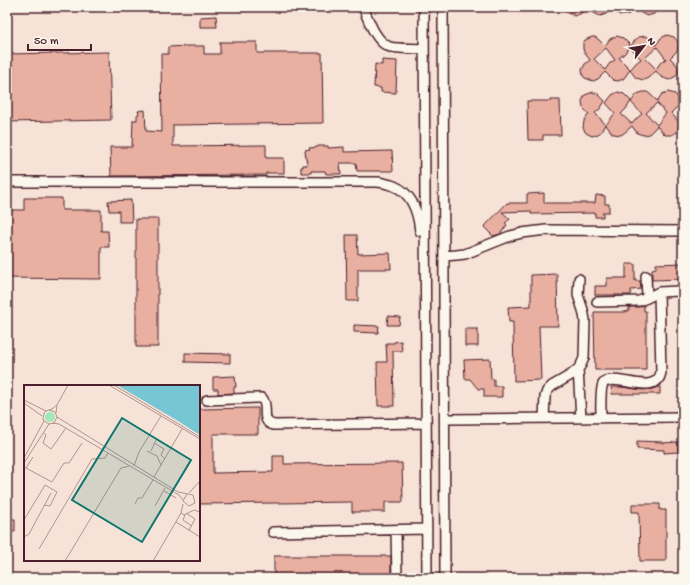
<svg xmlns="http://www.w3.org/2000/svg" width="690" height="585" font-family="'Gochi Hand',sans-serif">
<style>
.building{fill:#e9b0a2;stroke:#4a1f2b;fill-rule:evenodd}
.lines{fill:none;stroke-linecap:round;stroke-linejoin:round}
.minor-casing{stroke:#4a1f2b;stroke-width:12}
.minor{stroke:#fbf7ec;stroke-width:9}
.inset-road{fill:none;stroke:#b19492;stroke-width:1}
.view{fill:#0f766e;fill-opacity:0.15;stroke:#0f766e;stroke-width:2}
.inset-edge{fill:none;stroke:#4a1f2b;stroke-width:2}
</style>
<rect width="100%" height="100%" fill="#f6e2d6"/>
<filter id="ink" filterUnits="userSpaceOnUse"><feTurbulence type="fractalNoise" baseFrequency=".025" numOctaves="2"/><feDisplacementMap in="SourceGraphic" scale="8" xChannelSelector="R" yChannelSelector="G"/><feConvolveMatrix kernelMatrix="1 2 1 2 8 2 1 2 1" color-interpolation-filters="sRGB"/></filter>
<g filter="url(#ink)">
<path class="building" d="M563,7H589L580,14L574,16L568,13Z
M589,7H659L654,14L647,16L641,13L636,7L629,14L626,15H620L617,13L613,8L606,14L600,16L594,13Z
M216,16L217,27H200V17Z
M667,35L674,37L678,42V49L676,52L670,58L676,64L678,67V73L676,76L669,80L661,77L656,71L648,78L644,80L636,78L630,70L636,63L641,59L630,47L636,39L639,37L646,36L649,38L656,45L661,38ZM657,47L666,59L661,62L656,69L645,58Z
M617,36L623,38L630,45L625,53L619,58L630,69L625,77L623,79L618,81L613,80L605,72L598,79L593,81L585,78L583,76L582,70L585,64L590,60L584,52L583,49V43L585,40L592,37H595L598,39L605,46L610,39ZM606,48L615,60L610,63L605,70L594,59Z
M220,42H257V53H322L323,123L173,125V146L266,145V158H284V173H266V175L111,176L110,147H132L133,120H137V115L139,114L138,111L145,110L146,131L162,132L161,54H168V47L187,46H204V54H220Z
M109,52L111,120L7,122V54Z
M382,60L397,61L396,93L381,92V88L374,87L375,64L382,65Z
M593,92L598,94L605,101L600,109L595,113L605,124L601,132L598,134L592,136L586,133L583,128L584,121L589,114L583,108L582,101L585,95Z
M618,92L624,94L631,101L626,109L621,114L632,124L637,118L642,114L631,102L637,94L643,92H647L650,94L657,101L662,94L668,92L675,94L679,99V105L671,113L679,122V126L677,132L672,135H665L657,126L649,134L643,135L637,133L632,126L624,133L621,135L614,134L612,133L606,125L615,113L606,103L612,95ZM657,103L666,113L657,125L646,113Z
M551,100H560L561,135H543V140H528L527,101H551Z
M318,146H328V148L344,147V152L392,151L393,171H357L356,163H340L341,174H326L325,171H311V173H301V167H303V165H307L305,150L310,149L309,148L318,147Z
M544,193V203H595L596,195L605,196V204H609V212H603V217H595V213L531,214V211L502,212L510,219L505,223L507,225L500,234L493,236L484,227L507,203H527V194Z
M24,198H62V210H101V231H108L109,247H101V279L7,278V210H24Z
M131,200L132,222H119V211H109L108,201Z
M136,219H158V347H136Z
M346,235H357L358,254L390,253L391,269H358V301H347Z
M683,263V279L652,280V269L656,268V264Z
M626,264H635V281H640L641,289L631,290V295H595V286H607V278H626Z
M557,274L558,326H539L541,380L514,381L513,322H509L508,307L531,306V275Z
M644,305V311H646V370H595L594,312H626V311H629V307H639Z
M388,316L400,317L399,325H387Z
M354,325L379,326L378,333L354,332Z
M465,329H478V346H465Z
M401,341L402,351H393L394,406H378L377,362H387L386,343H394V342Z
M185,353L230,354V363L185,362Z
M490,359L491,379H494V386H502V397H484V389H478L470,379H465L464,360Z
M235,376L236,387H234V393L218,394V389H213V377Z
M611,387H621L643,390L652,389L657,387H660V394H612Z
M258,408V434H213V473L273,472V456H284V464L402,463L403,502H385V512H352V502L199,504V409Z
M637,441L662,442V443L678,442V452L664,453V450L637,449Z
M632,504H660V510H666V561H640L639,512H632Z
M7,519H15V532H7Z
M274,556H391V578H274Z"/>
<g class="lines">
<defs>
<path id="minor" d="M363,7C368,19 376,43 390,47C398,49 415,48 424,49
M424,7L427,578
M443,7L445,578
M7,182H378C383,183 389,184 394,186C412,193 418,212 420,231
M444,256L456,255L465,254L510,236L522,233L546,230L683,231
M646,276L647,298
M597,302L639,301L647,298L659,292L679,291
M578,369L581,418
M207,400L257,398H262C270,407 259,422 274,425L426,423
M544,418L545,397L547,391L552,386L571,375L578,369L581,365L584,358L585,320L583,310L578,295L579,279
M601,418C601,411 600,389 603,384C611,370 657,399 661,372L659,292
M445,419L683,417
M396,530L397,578
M273,532L427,529"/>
</defs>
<use href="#minor" class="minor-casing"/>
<use href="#minor" class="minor"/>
</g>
</g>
<g transform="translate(24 385)">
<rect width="176" height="176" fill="#f6e2d6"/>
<path d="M21 32a5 5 0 1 1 10 0a5 5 0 1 1-10 0Z" fill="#9fe8b7"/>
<path d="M93,0H176V50L154,36Z" fill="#77c6d4"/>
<path class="inset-road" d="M85,0L176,54M90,0L176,52M0,15L22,26M0,18L18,31M25,25L31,27L33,32L30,38L25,39L19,35L20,28L22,26L28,24L33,20M32,28L33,20L44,0M33,32L154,107L169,110L171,118L165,121L159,116L163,109M28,38L35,39L155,110L159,115M19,47L22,50L19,58L27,64L42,43M130,58L140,64L137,70L141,74M123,66L133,71L137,80M127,66L132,55M0,73L20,36M0,78L25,39M110,81L115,67L137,31M0,82L28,97L40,78H45L58,58M2,83L9,72M130,92L158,44M140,106L152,113M165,108L176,96M111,119L114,113H118L129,95M131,121L141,103M157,128L160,130L170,125L176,127M162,128L171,134L165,145M161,130L159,135L168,141M0,135L21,100L33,107L26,121L20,120M152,137L176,152M0,152L5,149L27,108M15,164L68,74L81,73L84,68M41,176L97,83L105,81M129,176L157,128L159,119"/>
<path class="view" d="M98,33L167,75L118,157L48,115Z"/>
<rect width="176" height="176" class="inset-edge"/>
</g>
<rect width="690" height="585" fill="none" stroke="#fbf7ec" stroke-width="24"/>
<rect x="12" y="12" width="666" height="561" fill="none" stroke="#4a1f2b" stroke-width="1.5" filter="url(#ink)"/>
<g transform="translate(644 46) rotate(59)" stroke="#fbf7ec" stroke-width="3" paint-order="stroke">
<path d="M0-3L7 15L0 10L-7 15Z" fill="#4a1f2b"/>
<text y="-6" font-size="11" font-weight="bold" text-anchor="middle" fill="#4a1f2b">N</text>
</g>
<path d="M28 44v6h63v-6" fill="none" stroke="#4a1f2b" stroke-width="2"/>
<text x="34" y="44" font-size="12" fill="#4a1f2b" stroke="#fbf7ec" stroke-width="3" paint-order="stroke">50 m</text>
</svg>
